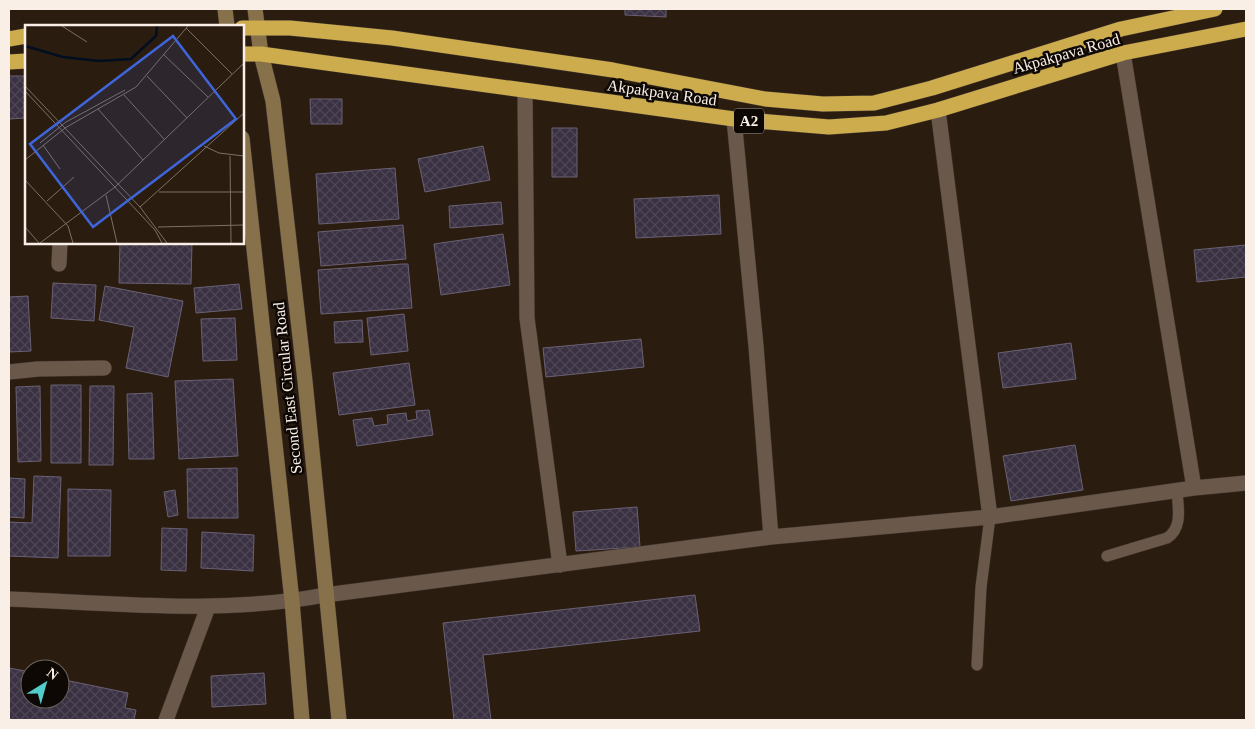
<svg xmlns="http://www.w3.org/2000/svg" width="1255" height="729" font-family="Georgia,serif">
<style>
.building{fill:url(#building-cross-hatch);stroke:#696174}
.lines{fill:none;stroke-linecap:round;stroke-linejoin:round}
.lane-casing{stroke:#41352e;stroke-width:12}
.street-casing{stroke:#41352e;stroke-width:16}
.secondary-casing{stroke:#41352e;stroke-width:16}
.highway-casing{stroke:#41352e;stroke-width:16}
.lane{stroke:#6a584a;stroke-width:11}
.street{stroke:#6a584a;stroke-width:15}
.secondary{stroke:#87714b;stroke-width:15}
.highway{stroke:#ccac4c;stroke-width:15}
.labels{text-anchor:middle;stroke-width:5;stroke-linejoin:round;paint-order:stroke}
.shield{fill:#0e0804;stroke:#b3aaa3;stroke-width:1}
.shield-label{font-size:15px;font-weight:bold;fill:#faefe7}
.street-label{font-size:16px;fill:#faefe7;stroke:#0e0804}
.inset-river{fill:none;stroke:#010e1f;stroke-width:2.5}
.inset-road{fill:none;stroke:#7e7066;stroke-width:1}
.view{fill:#3e66da;fill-opacity:0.15;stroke:#3e66da;stroke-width:2.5}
.inset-edge{fill:none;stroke:#faefe7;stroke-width:2.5}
</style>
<defs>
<pattern id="building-cross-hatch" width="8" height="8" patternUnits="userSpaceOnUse" patternTransform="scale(1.25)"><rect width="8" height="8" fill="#3a3243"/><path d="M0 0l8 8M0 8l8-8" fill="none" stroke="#4e4655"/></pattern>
</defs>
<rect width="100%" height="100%" fill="#2b1c10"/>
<path class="building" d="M625,9H666V17L625,15Z
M9,76H26V118L9,119Z
M310,99H342V124H311Z
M552,128H577V177H552Z
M483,146L490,180L425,192L418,159Z
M395,168L399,219L319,224L316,174Z
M719,195L721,234L636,238L634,199Z
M501,202L503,224L450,228L449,206Z
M403,225L406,259L321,266L318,232Z
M503,234L510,285L441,295L434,244Z
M120,242H192L191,284L119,283Z
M1246,245V277L1197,282L1194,250Z
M402,264H408L412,308L321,314L318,270Z
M53,283L96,285L94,321L51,318Z
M239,284L242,309L196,313L194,288Z
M105,286L183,301L168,377L126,368L134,327L99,320Z
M28,296L31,351L9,352V297Z
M404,314L408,351L371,355L367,318Z
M235,318L237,360L203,361L201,319Z
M362,320L363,342L335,343L334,322Z
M641,339L644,367L546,377L543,348Z
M1071,343L1076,379L1003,388L998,353Z
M409,363L415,405L339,415L333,373Z
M233,379L238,456L179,459L175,381Z
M51,385H81V463H51Z
M40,386L41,461L18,462L16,387Z
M90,386H114L113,465H89Z
M152,393L154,459H129L127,394Z
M429,410L433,435L357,446L353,420L372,418L374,426L388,424L387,415L406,413L407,421L417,419L416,411Z
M1075,445L1083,490L1011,501L1003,456Z
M237,468L238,518H188L187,469Z
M34,476L61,477L58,558L9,556V522L32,523Z
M9,478L25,479L24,518L9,517Z
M68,489L111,490L110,556H68Z
M175,490L178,515L168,517L164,492Z
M637,507L640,547L576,551L573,512Z
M162,528L187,529L186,571L161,570Z
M202,532L254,535L253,571L201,568Z
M695,595L700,631L483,655L491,720H454L443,623Z
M9,668L30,672V699H60V679L128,693L125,708L136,710L134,720H9Z
M264,673L266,704L212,707L211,676Z"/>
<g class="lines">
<defs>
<path id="lane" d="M1107,556L1167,538C1183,528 1178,507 1177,491
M977,665L981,587L990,517"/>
<path id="street" d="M1123,53L1194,488
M525,91L527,318L560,565
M938,110L990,517
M734,119L756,346L771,537
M59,264L60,242
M9,372L38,369L104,368
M9,599C114,603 221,615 325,595L771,537L990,517L1194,488L1246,483
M166,720L208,607"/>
<path id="secondary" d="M225,9L227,26
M255,9L261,54L273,101L305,381L339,720
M242,138L292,601L302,720"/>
<path id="highway" d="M242,28H290L392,38L613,70L765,99L823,104L874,103L932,88L1121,29L1215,9
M9,39L26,36
M242,54H261L734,119L829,127L886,123L938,110L1123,53L1246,29
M9,62L26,61"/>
</defs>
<use href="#lane" class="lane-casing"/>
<use href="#street" class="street-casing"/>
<use href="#secondary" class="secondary-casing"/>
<use href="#highway" class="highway-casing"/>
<use href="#lane" class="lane"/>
<use href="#street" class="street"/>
<use href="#secondary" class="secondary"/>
<use href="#highway" class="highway"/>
</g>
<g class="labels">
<rect class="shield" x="734" y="108.5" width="30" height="25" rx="4"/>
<g class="shield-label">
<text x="749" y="126">A2</text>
</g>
<g class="street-label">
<text transform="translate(1066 53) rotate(-16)" y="6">Akpakpava Road</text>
<text transform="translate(662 92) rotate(8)" y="6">Akpakpava Road</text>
<text transform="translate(287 388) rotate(-96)" y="6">Second East Circular Road</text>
</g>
</g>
<g transform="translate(25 25)">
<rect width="219" height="219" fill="#2b1c10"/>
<path class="inset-river" d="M0,21L38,32L74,36L106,34L131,11L132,1"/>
<path class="inset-road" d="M37,1L62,17M161,3L207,49M138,29L183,72M122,51L162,93M0,61L115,182L142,218M0,66L130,205L137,218M99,70L139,114M73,84L118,135M15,118L41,97L100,65M18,120L35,144M179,121L194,128L219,131M205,131L206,218M0,135L40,103L111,62L163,1M0,155L43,201L48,218M134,167H219M81,170L92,218M22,176L49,152M115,182L219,88M0,202L14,218M133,202L219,200M15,218L90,162L219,38"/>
<path class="view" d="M148,11L211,94L68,202L5,119Z"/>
<rect width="219" height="219" class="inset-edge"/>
</g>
<rect width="1255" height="729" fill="none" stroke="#faefe7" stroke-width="20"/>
<g transform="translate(45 684) rotate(37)"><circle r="24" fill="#0e0804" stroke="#6c645f"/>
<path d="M0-4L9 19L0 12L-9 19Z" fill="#53cdca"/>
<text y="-8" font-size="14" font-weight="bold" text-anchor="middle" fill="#faefe7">N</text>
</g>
</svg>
